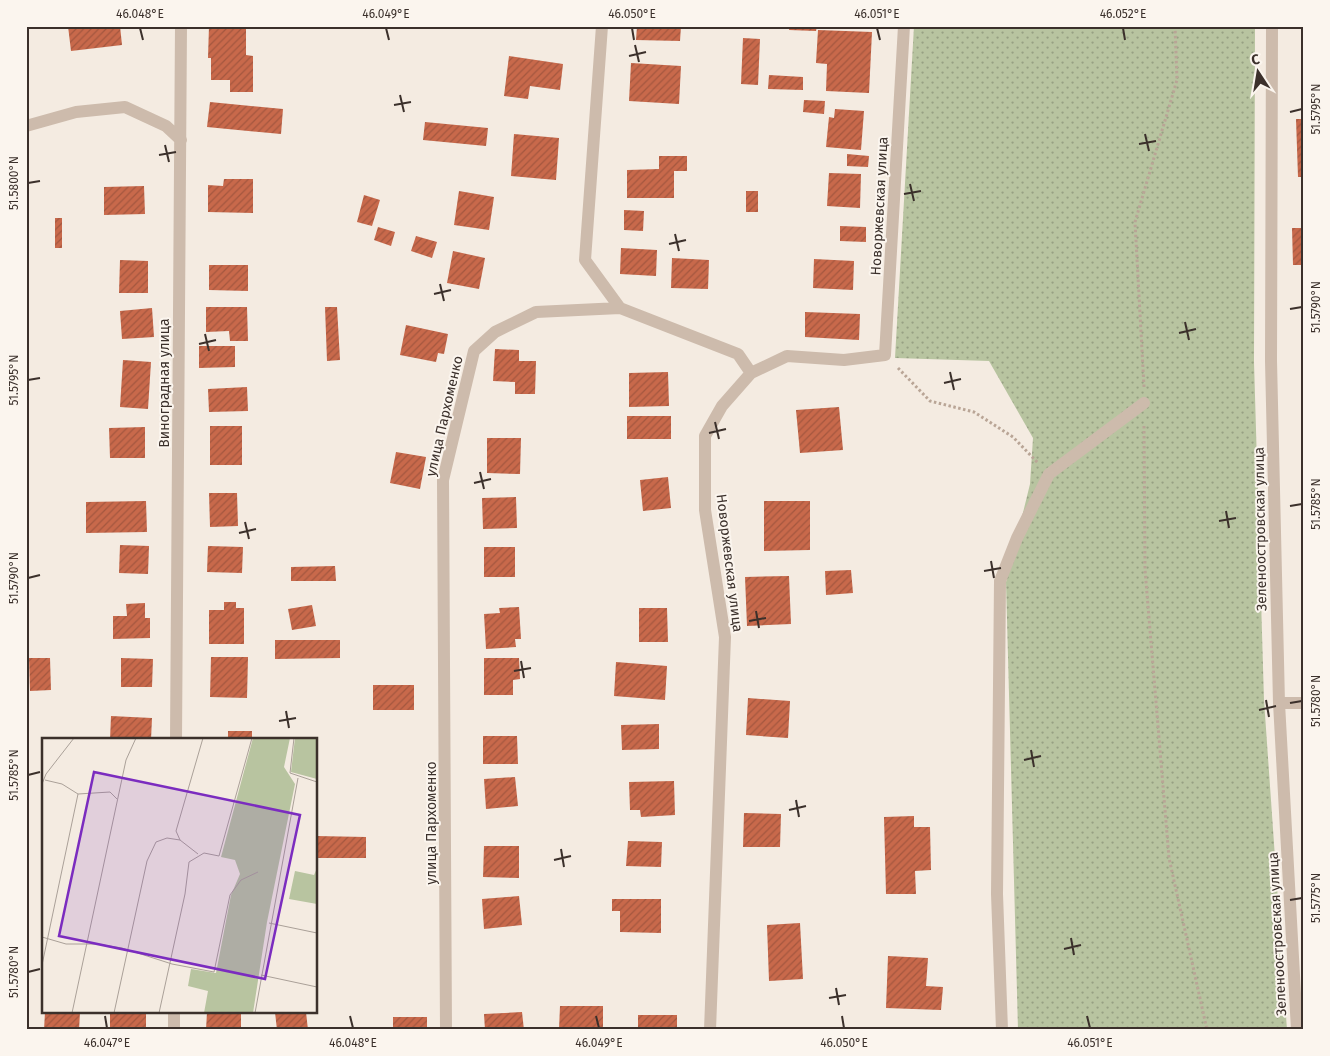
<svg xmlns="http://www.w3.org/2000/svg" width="1330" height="1056" font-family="'Fira Sans',sans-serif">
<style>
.grass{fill:url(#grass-dots)}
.building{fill:url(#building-hatch)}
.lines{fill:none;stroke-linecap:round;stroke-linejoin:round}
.path{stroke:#b9a596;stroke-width:3;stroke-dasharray:2.5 2.5;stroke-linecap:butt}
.minor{stroke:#cdbbac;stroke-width:12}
.ticks{fill:none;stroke:#3b302b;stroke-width:2}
.labels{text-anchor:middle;stroke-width:4;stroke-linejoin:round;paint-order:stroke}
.street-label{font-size:14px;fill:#3b302b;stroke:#fbf5ee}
.inset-road{fill:none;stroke:#aaa098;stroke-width:1}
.view{fill:#7b2cbf;fill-opacity:0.15;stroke:#7b2cbf;stroke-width:2.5}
.inset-edge{fill:none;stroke:#3b302b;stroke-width:2.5}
.neatline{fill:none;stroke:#3b302b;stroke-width:2}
.ticks-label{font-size:12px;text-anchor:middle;fill:#3b302b}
</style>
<defs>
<pattern id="grass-dots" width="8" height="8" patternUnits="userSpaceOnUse" patternTransform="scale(1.25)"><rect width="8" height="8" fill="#b8c4a0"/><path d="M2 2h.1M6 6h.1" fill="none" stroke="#97a083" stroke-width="1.8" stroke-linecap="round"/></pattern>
<pattern id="building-hatch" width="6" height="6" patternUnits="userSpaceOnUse" patternTransform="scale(1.25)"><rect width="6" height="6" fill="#c8694b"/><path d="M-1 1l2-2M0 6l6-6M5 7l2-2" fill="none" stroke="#a4573f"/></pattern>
</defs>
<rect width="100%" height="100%" fill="#f4ebe1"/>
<path class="grass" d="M914,26H1255L1254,362L1264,700L1287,1030H1018L1006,582L1030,484L1033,438L989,361L895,358Z"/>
<path class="building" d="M68,26H120L122,45L71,51Z
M209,26H246V55L253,56V92H230V80H211V58H208Z
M637,26H681L680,41L636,40Z
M790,26H817L816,31L789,30Z
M818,30L872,32L869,93L826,91L827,64L816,63Z
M743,38L760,39L758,85L741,84Z
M509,56L563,64L560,90L530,86L528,99L504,96Z
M631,63L681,66L679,104L629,101Z
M769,75L803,77V90L768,89Z
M804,100L825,101L824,114L803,112Z
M210,102L283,109L281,134L207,127Z
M835,109L864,111L861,150L826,147L829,117L834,118Z
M1296,119H1304V177H1298Z
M425,122L488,128L486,146L423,140Z
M514,134L559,138L556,180L511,176Z
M847,154L869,156L868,167L847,166Z
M659,156H687V171H674V198H627V170L659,169Z
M829,173L861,174L860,208L827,206Z
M224,179H253V213L208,212V185L223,186Z
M144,186L145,214L104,215V187Z
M459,191L494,197L489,230L454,225Z
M746,191H758V212H746Z
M364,195L380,200L372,226L357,222Z
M624,210L644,211L643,231L624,230Z
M55,218H62V248H55Z
M840,226L866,227V242L840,241Z
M378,227L395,232L391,246L374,240Z
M1292,228H1304V265H1293Z
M416,236L437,242L432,258L411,251Z
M621,248L657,250L656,276L620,274Z
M453,251L485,258L479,289L447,283Z
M672,258L709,260L708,289L671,288Z
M814,259L854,261L853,290L813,288Z
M120,260L148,261V293H119Z
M209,265H248V291L209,290Z
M206,307H247L248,341H230L229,331L206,332Z
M325,307H337L340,360L327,361Z
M152,308L154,337L122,339L120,311Z
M805,312L860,314L859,340L805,337Z
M406,325L448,334L444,354L438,353L436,362L400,355Z
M199,346H235V367L199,368Z
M495,349L519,350V361H536L535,394H515V382L493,381Z
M123,360L151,362L148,409L120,407Z
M668,372L669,406L629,407V373Z
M247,387L248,411L209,412L208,389Z
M839,407L843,450L800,453L796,410Z
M627,416H671V439H627Z
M210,426H242V465H210Z
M145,427V458H110L109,428Z
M487,438H521L520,474L487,473Z
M396,452L426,457L420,489L390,483Z
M668,477L671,508L643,511L640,480Z
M209,493H237L238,526L210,527Z
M516,497L517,528L483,529L482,498Z
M146,501L147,532L86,533V502Z
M764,501H810V550L764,551Z
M120,545L149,546L148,574L119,573Z
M208,546L243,547L242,573L207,572Z
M484,547H515V577H484Z
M335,566L336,581H291V567Z
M851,570L853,593L826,595L825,571Z
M789,576L791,624L747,626L745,577Z
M224,602H236V608H244V644H209V610H224Z
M145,603V618H150V638L113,639V616H127L126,604Z
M312,605L316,626L292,630L288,609Z
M519,607L521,639H515L516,647L486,649L484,614L500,613L499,608Z
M639,608H667L668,642H639Z
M275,640H340V658L275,659Z
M211,657H248L247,698L210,697Z
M29,658H50L51,690L30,691Z
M121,658L153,659L152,687H121Z
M484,658H519L520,679L513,680V695H484Z
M616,662L667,666L665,700L614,696Z
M373,685H414V710H373Z
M748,698L790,701L788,738L746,735Z
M111,716L152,718L151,740H110Z
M659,724V749L622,750L621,725Z
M228,731H252V740H228Z
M483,736H517L518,764H483Z
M515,777L518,806L486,809L484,779Z
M674,781L675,815L641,817L640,810H630L629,782Z
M744,813L781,814L780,847H743Z
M914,816V827H930L931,870L915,871L916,894H886L884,817Z
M316,836L366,837V858H316Z
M628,841L662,842L661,867L626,866Z
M484,846H519V878L483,877Z
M519,896L522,925L484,929L482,899Z
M612,899H661V933L620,932V911H612Z
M800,923L803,979L769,981L767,925Z
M888,956L928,958L926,986L943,987L941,1010L886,1008Z
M560,1006H603V1030H559Z
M45,1012H80L79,1030H44Z
M110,1012H146V1030H110Z
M207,1012H241V1030H206Z
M275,1012H306L308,1030H277Z
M522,1012L524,1030H485L484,1014Z
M638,1015H677V1030H638Z
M393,1017H427V1030H393Z"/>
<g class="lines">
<path class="path" d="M898,368L930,401L974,412L1013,437L1038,463
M1144,387L1135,222L1177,80L1175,26
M1144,426L1145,570L1169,858L1207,1030"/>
<path class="minor" d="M1272,26L1271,361L1279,703L1297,1030
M26,126L76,112L125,107L166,126L181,140
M620,308L738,354L751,373
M1279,703H1304
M176,740L181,26
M174,1030V1012
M446,1030L443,480L474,351L495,332L536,312L620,308L585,260L602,26
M710,1030L725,637L705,510V436L722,406L751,373L787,356L844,360L885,355L904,26
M1002,1030L997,894L1000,581L1017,538L1049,474L1144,403"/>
</g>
<path class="ticks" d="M140,28L143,40M386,28L389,40M632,28L634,40M877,28L880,40M1123,28L1125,40M635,45L639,62M629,56L646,52M400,95L404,112M394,105L411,102M1290,112L1302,109M1145,134L1149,151M1139,144L1156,141M165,145L169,162M159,155L176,152M28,183L40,181M910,184L914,201M904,194L921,191M675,234L679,251M669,244L686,240M440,284L444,301M434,294L451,290M1290,309L1302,307M1185,322L1189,340M1179,333L1196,329M205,334L209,351M199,344L216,340M950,372L954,390M28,380L40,378M944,383L961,379M715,422L719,439M709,433L726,429M480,472L484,489M474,483L491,479M1290,506L1302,504M1226,511L1229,528M1219,521L1236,518M245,522L249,539M239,533L256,529M991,561L994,578M984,571L1001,568M28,578L40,575M756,611L759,628M749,621L766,618M521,661L524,678M514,671L531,668M1266,700L1269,717M1290,703L1302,701M1259,710L1276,706M286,711L289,728M279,721L296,718M1031,750L1034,767M1024,760L1041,756M28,775L40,772M796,800L799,817M789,810L806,806M561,849L564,867M554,860L571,856M1290,900L1302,898M1071,938L1074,955M1064,949L1081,945M28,972L40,969M836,988L839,1005M829,998L846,995M105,1016L107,1028M350,1016L353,1028M596,1016L599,1028M842,1016L844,1028M1087,1016L1090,1028"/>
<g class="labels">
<g class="street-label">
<text transform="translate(879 206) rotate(-87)" y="5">Новоржевская улица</text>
<text transform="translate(164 383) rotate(-90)" y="5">Виноградная улица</text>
<text transform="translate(444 416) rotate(-77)" y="5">улица Пархоменко</text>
<text transform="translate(1260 529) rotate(-91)" y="5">Зеленоостровская улица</text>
<text transform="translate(730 563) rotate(83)" y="5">Новоржевская улица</text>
<text transform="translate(431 823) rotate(-90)" y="5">улица Пархоменко</text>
<text transform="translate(1277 934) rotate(-93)" y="5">Зеленоостровская улица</text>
</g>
</g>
<g transform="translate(42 738)">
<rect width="275" height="275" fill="#f4ebe1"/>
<path d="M211,0H248L242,29L253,46L225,184L211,275H162L166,253L146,248L149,231L174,235L189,157L198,136L193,122L179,119ZM253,0H275V41L249,34ZM275,130V166L247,161L253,133L272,137Z" fill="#b8c4a0"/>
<path class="inset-road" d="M252,0L248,35L275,44M3,42L20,46L36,56L68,54L75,61M0,46L4,36L32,0M138,102L156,116M227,185L275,195M0,199L24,206H55L80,210L130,226L172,234L188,157L199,142L216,134M0,227L36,56M219,237L275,249M30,275L84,22L94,0M72,275L105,123L114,104L125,100L138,102L134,93L161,0M117,275L143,156L147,124L162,115L177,118L210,0M213,275L256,40"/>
<path class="view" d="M52,34L258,77L223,241L17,198Z"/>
<rect width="275" height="275" class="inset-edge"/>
</g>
<rect width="1330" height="1056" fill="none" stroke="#fbf5ee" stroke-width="55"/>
<g transform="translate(1258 72) rotate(348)" stroke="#fbf5ee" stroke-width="4" paint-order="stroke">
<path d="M0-4L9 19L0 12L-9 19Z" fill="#3b302b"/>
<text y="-8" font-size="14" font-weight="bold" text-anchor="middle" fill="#3b302b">С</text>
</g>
<rect x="28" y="28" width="1274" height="1000" class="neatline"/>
<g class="ticks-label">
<text x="140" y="18">46.048°E</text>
<text x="386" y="18">46.049°E</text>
<text x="632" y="18">46.050°E</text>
<text x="877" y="18">46.051°E</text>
<text x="1123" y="18">46.052°E</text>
<text transform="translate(1316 109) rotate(-90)" y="4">51.5795°N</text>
<text transform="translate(14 183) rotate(-90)" y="4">51.5800°N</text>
<text transform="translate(1316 307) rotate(-90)" y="4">51.5790°N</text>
<text transform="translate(14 380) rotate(-90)" y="4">51.5795°N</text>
<text transform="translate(1316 504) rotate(-90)" y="4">51.5785°N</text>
<text transform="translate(14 578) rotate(-90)" y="4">51.5790°N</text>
<text transform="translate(1316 701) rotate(-90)" y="4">51.5780°N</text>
<text transform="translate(14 775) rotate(-90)" y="4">51.5785°N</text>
<text transform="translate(1316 898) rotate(-90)" y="4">51.5775°N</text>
<text transform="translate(14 972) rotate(-90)" y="4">51.5780°N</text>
<text x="107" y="1047">46.047°E</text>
<text x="353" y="1047">46.048°E</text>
<text x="599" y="1047">46.049°E</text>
<text x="844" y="1047">46.050°E</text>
<text x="1090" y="1047">46.051°E</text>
</g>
</svg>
